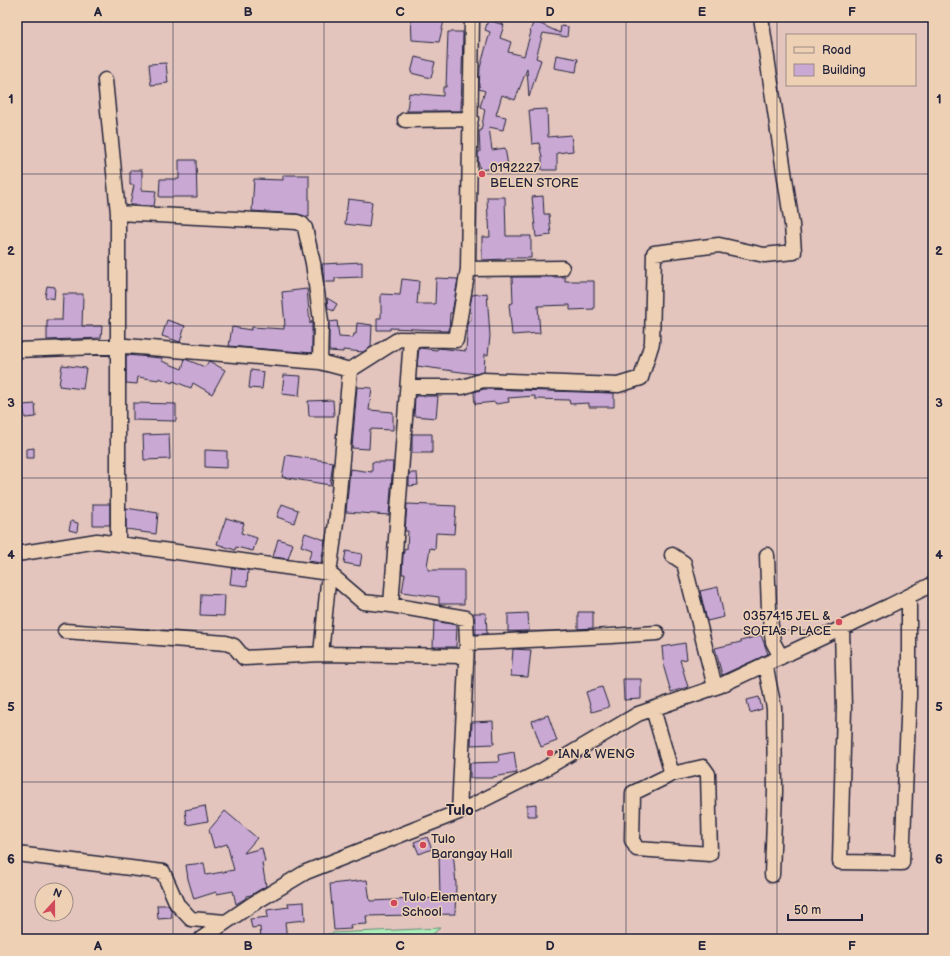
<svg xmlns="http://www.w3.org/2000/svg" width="950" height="956" font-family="'Balsamiq Sans',sans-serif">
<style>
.green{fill:#abeeb8;stroke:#66887a}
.building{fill:#c9a9d4;stroke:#22223b}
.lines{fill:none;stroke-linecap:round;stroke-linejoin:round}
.minor-casing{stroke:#22223b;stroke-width:17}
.minor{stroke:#eed1b5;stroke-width:14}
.grid{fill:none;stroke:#22223b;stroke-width:1;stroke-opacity:0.55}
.poi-dot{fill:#d1495b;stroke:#eed1b5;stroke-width:1.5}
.labels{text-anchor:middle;stroke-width:3;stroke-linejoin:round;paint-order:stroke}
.poi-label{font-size:13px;fill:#22223b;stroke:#eed1b5;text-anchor:start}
.quarter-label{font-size:15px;font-weight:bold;fill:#22223b;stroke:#eed1b5}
.neatline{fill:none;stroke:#22223b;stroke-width:1.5}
.grid-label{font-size:13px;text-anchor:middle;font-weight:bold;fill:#22223b}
</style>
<rect width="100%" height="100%" fill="#e3c5be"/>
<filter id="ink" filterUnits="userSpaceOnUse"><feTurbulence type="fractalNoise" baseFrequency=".025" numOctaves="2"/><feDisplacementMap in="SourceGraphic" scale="8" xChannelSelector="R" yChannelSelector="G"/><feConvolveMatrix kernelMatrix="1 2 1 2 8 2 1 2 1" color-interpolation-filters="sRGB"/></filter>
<g filter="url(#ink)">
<path class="green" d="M440,928L427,939H311L313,937L333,933Z"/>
<path class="building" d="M411,17H445L439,42L412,40Z
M488,20L504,25L500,38L511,42L508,52L524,56L531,32L530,31L534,21L560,33L561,26L568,27L567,37L543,33L536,58L541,60L529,97L527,69L515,100L502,95L496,115L506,117L503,130L489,127L492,150L505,148L508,166L480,170L478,159V152H480L479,131H481L485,109L480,107L485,91L479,89L480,68L490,32L485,30Z
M448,32H463L461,111H407L409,93L443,96V87H446Z
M556,55L578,59L576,72L554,68Z
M415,57L435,62L431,78L411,73Z
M166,63L168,83L151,85L149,64Z
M547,109L548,137L571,135L573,151L557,153V170H542V157L539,143L532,144L529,110Z
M179,160H196L197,197H159L160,179H179Z
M130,170H142V190L156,191L154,206L130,205L134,185H130Z
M283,175H309V217L297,214L252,211L254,179L283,180Z
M543,196L544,214H549L551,235L536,237L532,197Z
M487,197H505L506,236H531V258H505V259L482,260V237H490L489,220H488Z
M348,199L372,202L369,227L345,224Z
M362,262V277L335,278V282H324L322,264Z
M512,277H565V281H594V309L570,310V305L538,306L540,333L512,335L509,304L513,303Z
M436,278L458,279L452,313H450L449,331H440V330L390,328V330H377V318H381V294L400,295L402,279L419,281L417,304H435Z
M47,286L55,287L54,299L45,297Z
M307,289L310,324L312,321V353L229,346L232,327L251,330L252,327L284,329V325H285L282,292Z
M487,293L490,336L488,355L485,354L484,372L476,374L417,366L419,348L437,350L438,348L466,351L468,321H471L470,306L472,295Z
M63,294H83L82,326H102L101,338L47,340V320H62Z
M327,298L337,304L333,311L328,308Z
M167,320L185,326L180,342L162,336Z
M337,321L339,337L353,338L354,334H356L357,323L372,325L371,347L363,352L343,350V352L329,351V322Z
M126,355L162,358V361L182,369L185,359L205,367L209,361L225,370L212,394L193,383L191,388L173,381L172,383L159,378V380L138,377L137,384L126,383Z
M62,365L86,368L83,389L59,386Z
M251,370L264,372L262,389L249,388Z
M284,375L301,376L299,396L282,394Z
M357,387L372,388L369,410L393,412V430L370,429L369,449L352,448Z
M484,389L614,393V407H589V403L570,404L569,400L535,399V396L508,398L509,402L496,404L495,402L475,404L474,392Z
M415,396H438L436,418L414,416Z
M333,400L334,416H309L308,401Z
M133,403L176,404V421L133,420Z
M35,404L36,417L25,418L23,405Z
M169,434L170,459L144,460L143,435Z
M412,434H432V453H412Z
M34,448V458H26V449Z
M205,450L227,451V468L205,467Z
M286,455L333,462L330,485L282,477Z
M372,462H393L389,515L346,512L350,469L372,472Z
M409,473H417L418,485L409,486Z
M93,504H110V525H93Z
M282,504L298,510L294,523L277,517Z
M407,504L456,506L454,534L436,533L435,549L430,548L427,566H428V570H464V604H439V597L402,592L405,574H402L403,555L405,548L407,549L408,531H405Z
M126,508L158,513L156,534L141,532V531L126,529Z
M226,518L244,523L241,533L257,538L253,551L236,547L235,550L217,544Z
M71,521L78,523L77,532L69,530Z
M305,533L325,540L321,563L308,561L312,550L301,546Z
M278,539L293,544L288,559L273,557Z
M346,551L362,554L360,566L344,563Z
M232,568L248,570L247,586L230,584Z
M718,587L724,617L707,621L700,591Z
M201,594L225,595L224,616L200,615Z
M578,612H593V628L578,629Z
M473,613H486L487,634H475L474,618Z
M528,613L529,631L508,632V614Z
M434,621L457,625L456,647H433Z
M761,635L768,654L722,675L715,648L741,642V641Z
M685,643L687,659L680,660L688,687L671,692L664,668L662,647Z
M513,649L531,650L528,677L511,676Z
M623,679H641V699L624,700Z
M602,687L609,707L592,712L586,692Z
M759,697L762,709L750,713L747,700Z
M548,715L557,741L541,747L532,721Z
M493,721L494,744L471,745L472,722Z
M514,752L517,773L493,777V778H470V763L499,762L498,755Z
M536,804V816H527V805Z
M205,806L208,821L187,825L185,810Z
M225,811L257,838L244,853L262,848L265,862L262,863L266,886L251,895L246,896V898L236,904L233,891L217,894L216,892L194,899L188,879L186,865L204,863L206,875L234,870L227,844L214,848L209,830Z
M427,837L432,849L419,854L414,842Z
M439,851H453L456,884L455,914L366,916L367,924L350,925L351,929L334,930L330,884L367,880L370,901L440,898Z
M304,902L305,920L285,922L287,939H261L260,927L252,928L250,919L268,917L267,910L289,907L288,903Z
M157,905H168L171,910L172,918L158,919Z"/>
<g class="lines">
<defs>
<path id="minor" d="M105,80L118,213
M405,120L471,119
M468,269L562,268
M17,350L126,346L320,362L350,370
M408,387H463L483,380L618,385L641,378L652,343L654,253L719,245L764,255L794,252L792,225L761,17
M118,544V213L297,222L302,224L305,228L313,263L321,321L320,362
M17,554L97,541L329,573L363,602L391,605L466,618L467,643L459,812
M672,555L684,563L715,687
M767,555L769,610L773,642L781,657
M391,605L411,339
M842,628L844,708L840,862L902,863L909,696V596
M65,631L226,643L234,646L244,658L321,654L466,656
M467,643L611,636L657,633
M321,654L329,573L337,515L350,370L399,339L456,340L468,269L472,17
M765,664L774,708L775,791L772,875
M653,709L672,774
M703,767L708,774L710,854L637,849L632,840L633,793L672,774Z
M17,854L163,872L177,904L191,919L225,922
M201,939L251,905L306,872L459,812L541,771L638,714L719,686L889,606L933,584"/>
</defs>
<use href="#minor" class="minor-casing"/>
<use href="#minor" class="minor"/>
</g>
</g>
<path class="grid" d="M173,17V939M324,17V939M475,17V939M626,17V939M777,17V939M17,174H933M17,326H933M17,478H933M17,630H933M17,782H933"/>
<g class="poi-dot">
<circle cx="482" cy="174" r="4"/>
<circle cx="839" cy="622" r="4"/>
<circle cx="550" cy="753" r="4"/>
<circle cx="423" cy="845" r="4"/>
<circle cx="394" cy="903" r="4"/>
</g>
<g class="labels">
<g class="poi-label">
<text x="490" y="172">0192227<tspan x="490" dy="15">BELEN STORE</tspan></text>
<text x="831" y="620" text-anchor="end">0357415 JEL &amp;<tspan x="831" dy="15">SOFIAs PLACE</tspan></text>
<text x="558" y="758">IAN &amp; WENG</text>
<text x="431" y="843">Tulo<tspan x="431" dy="15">Barangay Hall</tspan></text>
<text x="402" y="901">Tulo Elementary<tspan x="402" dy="15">School</tspan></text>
</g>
<g class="quarter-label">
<text x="460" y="815">Tulo</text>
</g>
</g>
<rect width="950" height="956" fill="none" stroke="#eed1b5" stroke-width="44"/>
<rect x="786" y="34" width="130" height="52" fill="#eed1b5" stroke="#9c8b84"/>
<rect x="794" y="47" width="20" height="6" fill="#eed1b5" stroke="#9c8b84"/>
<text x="822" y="54" font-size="12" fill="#22223b">Road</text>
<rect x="794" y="64" width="20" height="12" fill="#c9a9d4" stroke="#9c8b84"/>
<text x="822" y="74" font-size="12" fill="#22223b">Building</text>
<g transform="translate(54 902) rotate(21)"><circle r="19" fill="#eed1b5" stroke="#9c8b84"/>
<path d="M0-3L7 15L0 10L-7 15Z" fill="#d1495b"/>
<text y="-6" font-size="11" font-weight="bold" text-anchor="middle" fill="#22223b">N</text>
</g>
<path d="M788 914v6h74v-6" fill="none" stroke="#22223b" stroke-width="2"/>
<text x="794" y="914" font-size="12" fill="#22223b" stroke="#eed1b5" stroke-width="3" paint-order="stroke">50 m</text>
<rect x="22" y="22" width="906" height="912" class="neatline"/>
<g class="grid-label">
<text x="98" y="16">A</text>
<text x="248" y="16">B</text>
<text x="400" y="16">C</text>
<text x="550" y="16">D</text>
<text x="702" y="16">E</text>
<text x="852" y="16">F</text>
<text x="11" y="103">1</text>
<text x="939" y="103">1</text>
<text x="11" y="255">2</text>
<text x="939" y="255">2</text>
<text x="11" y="407">3</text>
<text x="939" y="407">3</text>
<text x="11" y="559">4</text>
<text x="939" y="559">4</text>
<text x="11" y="711">5</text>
<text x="939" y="711">5</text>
<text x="11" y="863">6</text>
<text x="939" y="863">6</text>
<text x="98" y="950">A</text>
<text x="248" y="950">B</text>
<text x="400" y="950">C</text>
<text x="550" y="950">D</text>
<text x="702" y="950">E</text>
<text x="852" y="950">F</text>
</g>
</svg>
